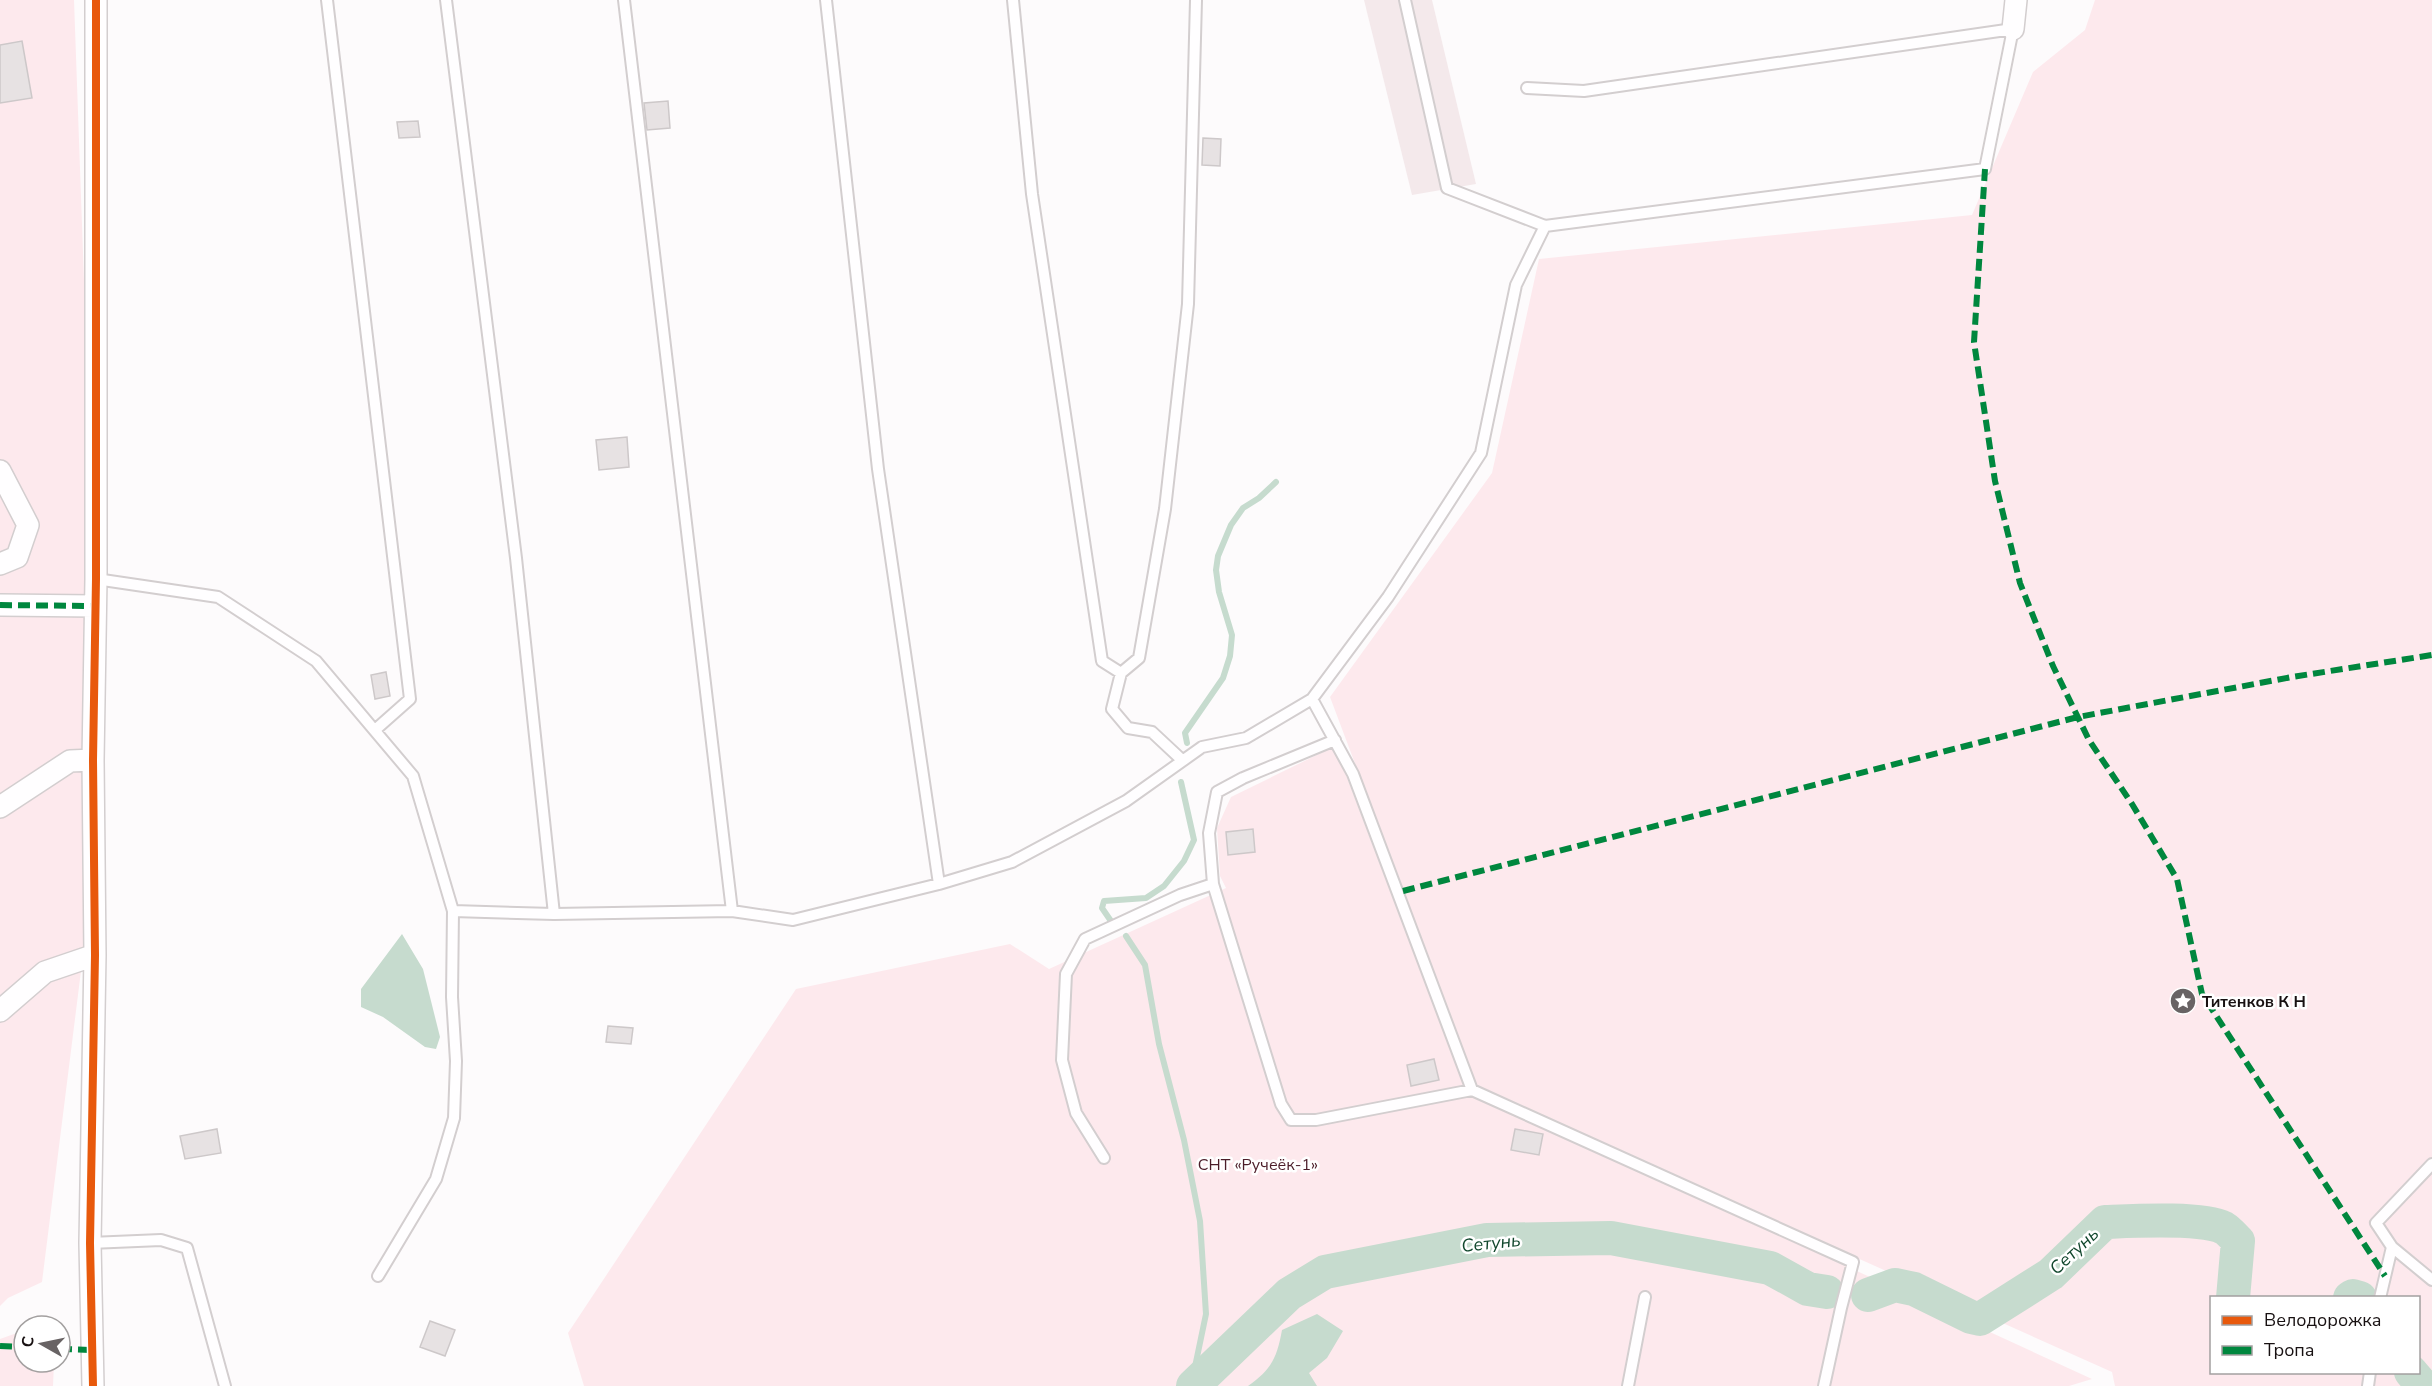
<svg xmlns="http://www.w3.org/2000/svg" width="2432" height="1386" font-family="'Nunito Sans',sans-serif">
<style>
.built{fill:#f4e9eb}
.green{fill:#fde9ed;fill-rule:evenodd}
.water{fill:#c6dbce}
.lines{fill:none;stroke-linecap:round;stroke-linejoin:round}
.stream{stroke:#c6dbce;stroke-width:6}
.river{stroke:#c6dbce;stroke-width:34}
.building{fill:#e7e2e3;stroke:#cdc8c9;stroke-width:1.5}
.service-casing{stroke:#d3cecf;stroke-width:14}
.minor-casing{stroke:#d3cecf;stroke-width:24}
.service{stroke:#fffeff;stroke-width:10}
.minor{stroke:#fffeff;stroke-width:21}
.quiet{stroke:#00873e;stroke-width:6;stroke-dasharray:12 6;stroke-linecap:butt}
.cycleway-casing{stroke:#fff;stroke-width:11}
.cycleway{stroke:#e8590c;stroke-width:8}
.labels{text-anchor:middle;stroke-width:5;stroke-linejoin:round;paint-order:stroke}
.poi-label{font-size:16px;font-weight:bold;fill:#181112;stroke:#fff;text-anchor:start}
.park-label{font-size:16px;fill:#4c1d29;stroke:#fff}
.water-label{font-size:18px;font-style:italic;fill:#11472d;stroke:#fff}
</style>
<rect width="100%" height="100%" fill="#fdfbfc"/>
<path class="built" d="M1364,0H1432L1476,184L1412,195Z"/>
<path class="green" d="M0,0H74L88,393L84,947L42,1282L8,1298L0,1306Z
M2095,0H2432V1386H2115L2112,1372L1477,1088L1330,697L1492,473L1539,259L1972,215L2033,72L2085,30ZM2212,1298H2418V1372H2212Z
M1335,746L1467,1092L2092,1379L2069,1386H584L568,1333L796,989L1010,944L1049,969L1226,888L1220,876L1217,828L1231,797Z
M14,1334L24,1336V1362H54L53,1386H0V1339Z"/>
<path class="water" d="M402,934L423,969L440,1037L436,1049L425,1047L383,1017L361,1007V989Z
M1317,1314L1343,1331L1327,1358L1309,1373L1317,1386H1248C1271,1370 1277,1358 1282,1330Z"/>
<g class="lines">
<path class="stream" d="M1187,743L1185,733L1223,678L1230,656L1232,635L1219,592L1216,570L1218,556L1231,525L1243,508L1259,498L1276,482
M1113,924L1102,908L1104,901L1146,898L1164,886L1184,861L1194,840L1181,782
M1126,936L1145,965L1159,1044L1184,1140L1200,1221L1206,1314L1191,1386"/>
<path class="river" d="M1868,1295L1895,1285L1914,1289L1971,1317L1980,1319L2051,1274L2105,1222C2132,1221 2202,1217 2224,1228C2229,1231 2234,1237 2238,1241L2233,1298
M2350,1298L2353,1296L2360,1298
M2411,1372L2423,1386
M1193,1386L1289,1294L1325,1272L1487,1240L1611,1238L1770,1268L1808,1289L1827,1292"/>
</g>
<path class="building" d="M22,41L32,98L0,103V45Z
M668,101L670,128L647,130L644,103Z
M418,121L420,137L399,138L397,122Z
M1203,138L1221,139L1220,166L1202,165Z
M627,437L629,467L599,470L596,440Z
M386,672L390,696L375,699L371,675Z
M1253,829L1255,852L1228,855L1226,832Z
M608,1026L633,1028L631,1044L606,1042Z
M1434,1059L1439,1080L1411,1086L1407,1065Z
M217,1129L221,1153L185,1159L180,1136Z
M1515,1129L1543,1134L1539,1155L1511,1150Z
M430,1321L455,1330L445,1356L420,1347Z"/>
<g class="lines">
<defs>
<path id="service" d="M327,0L410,699L375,730
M446,0L516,558L554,914
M624,0L732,911
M826,0L878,469L939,884
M1013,0L1032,194L1102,661L1121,673L1139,658L1165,509L1188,304L1196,0
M1405,0L1447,188L1545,226L1985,169L2013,29L1584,91L1527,88
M96,579L218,597L316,661L413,776L453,911L452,997L456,1061L454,1118L436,1179L378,1276
M1121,673L1112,709L1128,728L1152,732L1182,760
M1312,699L1353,774L1472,1090L1853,1262L1841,1308L1824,1386
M1335,740L1243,778L1217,792L1209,833L1213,884L1281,1104L1291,1120H1316L1472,1090
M453,911L554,914L732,911L793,920L939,884L1012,862L1126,801L1202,747L1246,738L1312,699L1388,597L1481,453L1516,285L1545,226
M1104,1158L1076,1113L1062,1060L1066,974L1085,939L1180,895L1213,884
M2432,1164L2376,1223L2392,1247L2432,1280
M90,1243L161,1240L187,1248L225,1386
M2380,1298L2392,1247
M1628,1386L1645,1297
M2368,1386L2370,1372"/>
<path id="minor" d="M2013,29L2016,0
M0,471L28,525L17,557L0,564
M0,605L95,606
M0,807L70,761L93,760
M0,1011L45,972L95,955
M93,1386L90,1243L95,955L93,760L96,579V0"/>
</defs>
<use href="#service" class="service-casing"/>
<use href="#minor" class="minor-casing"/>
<use href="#service" class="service"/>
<use href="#minor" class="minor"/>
<path class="quiet" d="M1985,169L1974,342L1995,481L2020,583L2053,666L2089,740L2132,804L2177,879L2202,994L2385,1276
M0,605L95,606
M1403,891L2078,717L2292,677L2432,655
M2183,1001L2202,994
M0,1346L24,1347
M60,1349L93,1350"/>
<defs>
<path id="cycleway" d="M93,1386L90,1243L95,955L93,760L96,579V0"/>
</defs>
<use href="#cycleway" class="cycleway-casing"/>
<use href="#cycleway" class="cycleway"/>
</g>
<defs>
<symbol id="sight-disc" viewBox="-11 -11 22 22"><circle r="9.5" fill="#686364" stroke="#fff"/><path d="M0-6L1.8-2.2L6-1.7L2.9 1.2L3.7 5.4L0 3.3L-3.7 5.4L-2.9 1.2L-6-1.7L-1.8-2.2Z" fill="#fff"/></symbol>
</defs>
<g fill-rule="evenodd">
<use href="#sight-disc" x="2168" y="986" width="30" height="30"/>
</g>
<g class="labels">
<g class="poi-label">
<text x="2202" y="1007">Титенков К Н</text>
</g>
<g class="park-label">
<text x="1258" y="1170">СНТ «Ручеёк-1»</text>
</g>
<g class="water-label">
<text transform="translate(1491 1243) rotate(-6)" y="6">Сетунь</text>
<text transform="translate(2074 1251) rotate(-43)" y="6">Сетунь</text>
</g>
</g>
<rect x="2210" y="1296" width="210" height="78" fill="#ffffff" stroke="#a3a0a0" stroke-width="1.5"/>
<rect x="2222" y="1316" width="30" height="9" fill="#e8590c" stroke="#a3a0a0" stroke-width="1.5"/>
<text x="2264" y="1326" font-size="18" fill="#181112">Велодорожка</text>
<rect x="2222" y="1346" width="30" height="9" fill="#00873e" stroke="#a3a0a0" stroke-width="1.5"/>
<text x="2264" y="1356" font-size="18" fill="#181112">Тропа</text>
<g transform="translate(42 1344) rotate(279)"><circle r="28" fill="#ffffff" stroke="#a3a0a0" stroke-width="1.5"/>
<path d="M0-4.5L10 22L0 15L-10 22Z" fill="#686364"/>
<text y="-9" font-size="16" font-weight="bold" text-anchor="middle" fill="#181112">С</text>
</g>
</svg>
